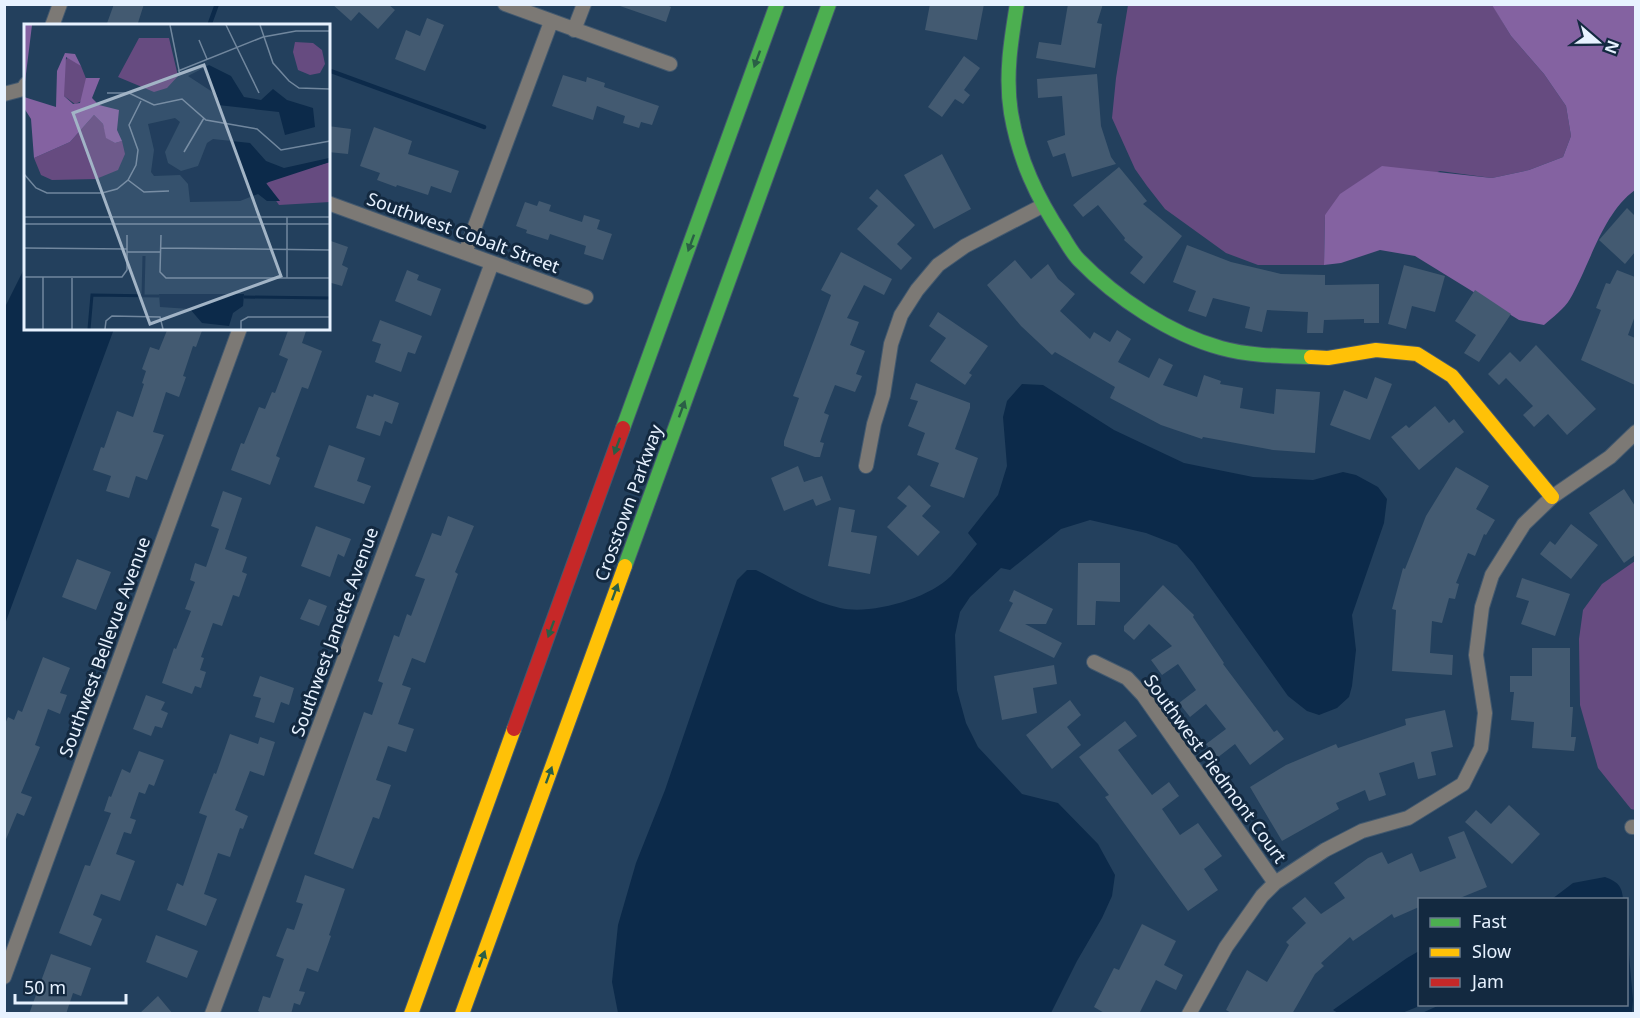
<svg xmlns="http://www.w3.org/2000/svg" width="1640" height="1018" font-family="'Noto Sans',sans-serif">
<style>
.green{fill:#664b80}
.forest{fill:#8462a1}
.water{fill:#0c2a4a}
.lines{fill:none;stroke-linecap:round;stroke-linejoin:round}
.stream{stroke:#0c2a4a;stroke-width:4.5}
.building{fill:#435a71}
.street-casing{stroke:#43596f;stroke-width:16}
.fast-casing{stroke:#43596f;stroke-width:16}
.slow-casing{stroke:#43596f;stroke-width:16}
.jam-casing{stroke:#43596f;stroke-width:16}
.street{stroke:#7c7975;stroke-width:14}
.fast{stroke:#4caf50;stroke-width:14}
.slow{stroke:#ffc107;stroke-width:14}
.jam{stroke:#c62828;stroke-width:14}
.oneway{fill:#2a5f46}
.labels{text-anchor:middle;stroke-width:6;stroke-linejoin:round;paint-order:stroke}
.street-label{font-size:18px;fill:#e7f2ff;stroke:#132940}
.inset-river{fill:none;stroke:#0c2a4a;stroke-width:3}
.inset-road{fill:none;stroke:#71879e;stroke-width:1.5}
.view{fill:#a2b4c6;fill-opacity:0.15;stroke:#a2b4c6;stroke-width:3}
.inset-edge{fill:none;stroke:#e7f2ff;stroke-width:3}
</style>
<rect width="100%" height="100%" fill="#23405d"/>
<path class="green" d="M1492,4L1511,36L1544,74L1566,106L1571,136L1563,157L1529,170L1492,178L1440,171L1325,215L1324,265H1258L1226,253L1165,209L1147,186L1135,169L1112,118L1116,78L1128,5Z
M1635,561V810L1631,809L1598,768L1580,705L1579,639L1583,610L1602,584Z"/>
<path class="forest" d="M1492,5H1635V190C1602,214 1590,265 1570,299C1564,309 1553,317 1544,325L1519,320L1415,256L1380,250L1341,263L1324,265L1325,215L1340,194L1382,166L1492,178L1529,170L1563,157L1571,136L1566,106L1544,74L1511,36Z"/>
<path class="water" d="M25,267L26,328L114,329L5,624V307Z
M1022,384L1043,385L1114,430L1184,463L1253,477L1313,480L1343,472L1356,475L1378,487L1387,499L1384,523L1352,615L1356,650L1352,686L1349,697L1337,708L1319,715L1307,711L1288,696L1193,563L1177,545L1146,533L1090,520L1061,529L1010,570L1001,568L970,597L960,612L955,635L957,690L966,723L978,747L1022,794L1058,803L1098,844L1115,875L1112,896L1102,918L1077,961L1051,1013H618L612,982L618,925L636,863L665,790L737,580L747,570H756C782,583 811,602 840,608C871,615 928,599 951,576C960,566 968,555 977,544L968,533L998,495L1007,466L1003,417L1007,401Z
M1605,877C1618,882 1622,886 1623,899H1552L1573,883Z
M1627,932L1633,1000L1632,1013H1422L1442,1004H1626Z
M1419,951L1420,1004L1422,1005L1402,1013H1338L1333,1010L1407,958Z"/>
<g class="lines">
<path class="stream" d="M209,26L217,4
M328,70L484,127"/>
</g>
<path class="building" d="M114,4H144L137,26H106Z
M332,4H388L395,10L378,29L359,12L351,21Z
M620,4H665L671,7L666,22L620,6Z
M930,4H984L977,40L925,30Z
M1068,4H1103L1097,23L1102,24L1095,68L1036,58L1039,42L1061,45Z
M427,18L444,25L425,71L395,59L406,30L420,36Z
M964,56L980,68L964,90L970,95L963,104L955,99L942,117L928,107Z
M1097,74L1101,126L1111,157L1116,164L1072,177L1065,153L1053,157L1047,141L1065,135L1062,96L1038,98L1037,79Z
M563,75L586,82L587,77L605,83L604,87L659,106L652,125L641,122L639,128L623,123L625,116L597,106L593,120L552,106Z
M328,126L351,129L348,154L328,152Z
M374,127L412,141L408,154L459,171L451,193L431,186L428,195L397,185L396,187L377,180L380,173L360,166Z
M942,154L971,209L934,229L904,175Z
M1119,167L1147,201L1143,204L1182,236L1144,284L1130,273L1143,257L1124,240L1125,238L1098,205L1083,217L1073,205Z
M877,189L915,225L897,244L912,258L901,270L857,229L878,206L869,198Z
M539,201L551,205L549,211L582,222L584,215L600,220L597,229L612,234L603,260L584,254L586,246L550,234L548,240L526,233L527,230L516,226L525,202L537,206Z
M1627,208L1635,216V252L1625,264L1599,240Z
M328,240L348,247L342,265L348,268L342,286L328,282Z
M1187,245L1231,262L1281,274L1325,275V285L1379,284V323H1364V319L1324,320L1323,333H1307L1308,312L1267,310L1262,332L1245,328L1250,307L1213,298L1206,317L1188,311L1196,291L1173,282Z
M841,252L892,279L884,295L864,285L847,318L859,322L850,345L865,351L856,374L862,376L855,392L835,385L824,413L829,415L820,442L824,443L820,457H815L784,446V441L799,398L793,396L831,295L821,290Z
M1015,260L1031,279L1048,264L1058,279L1075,294L1060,311L1090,339L1094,332L1110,342L1117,330L1131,339L1118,362L1149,378L1159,358L1173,365L1163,385L1197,397L1204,375L1221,381L1220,384L1243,388L1240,408L1274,414L1276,389L1320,392L1315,453L1273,450L1203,437L1202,439L1161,425L1110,398L1115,387L1055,352L1052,355L1021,326L987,285Z
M1404,265L1445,276L1435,312L1412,306L1406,329L1388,324Z
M407,270L419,275L417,280L441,289L431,316L395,301Z
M1617,270L1635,277V316L1628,335L1635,338V385L1581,360L1601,310L1596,308L1606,283L1610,284Z
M1475,290L1511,314L1479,362L1464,353L1476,335L1455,321Z
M938,312L988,346L969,373L972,375L965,385L930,361L946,338L929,326Z
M380,320L422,336L415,354L408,352L401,372L375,362L381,344L372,341Z
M168,328H203L196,347L193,346L183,376L186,377L179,397L166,392L153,432L164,435L147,480L136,476L129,498L106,491L111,476L93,470L101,447L104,448L117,411L133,417L144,384L142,383L146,371L142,369L150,347L159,350Z
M289,328H307L302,343L322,351L308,389L302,387L276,456L280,458L270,485L231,470L241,443L244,444L259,407L265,409L272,392L275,393L288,359L279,355Z
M1536,345L1596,409L1567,435L1548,414L1534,427L1523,415L1533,406L1506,378L1499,385L1488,374L1510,352L1520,362Z
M1375,377L1392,384L1370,440L1330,425L1344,390L1367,399Z
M916,383L970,403V408L955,449L978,458L964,498L930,486L939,463L917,455L925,433L908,426L918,401L910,399Z
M374,394L399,403L392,424L385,421L380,436L356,428L367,395L373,397Z
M1435,406L1449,423L1454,419L1464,432L1419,470L1391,437L1406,425L1409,428Z
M329,445L365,458L357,481L371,486L364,504L314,487Z
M798,466L804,482L822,476L831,500L816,506L813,499L784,511L771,478Z
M1456,467L1489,486L1476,509L1495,520L1486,535L1484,534L1475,556L1468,553L1456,583L1459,584L1455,599L1449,598L1442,623L1432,621L1430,653L1453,655L1452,675L1392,671L1396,610L1392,609L1403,568L1405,569L1426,516Z
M909,485L931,506L922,516L940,532L918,556L887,527L907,506L897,498Z
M1624,489L1635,506V555L1624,563L1589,513Z
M223,491L242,498L225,549L247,557L242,572L247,574L239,597L233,595L222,626L213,623L201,657L204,658L200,670L206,672L201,688L195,686L192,694L162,683L174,648L176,649L191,611L185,609L195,582L190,580L195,563L206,567L219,529L211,526Z
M839,507L855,510L851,532L877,536L870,574L828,566Z
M448,516L474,526L455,572L458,574L425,663L412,658L402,685L411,688L398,724L414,729L406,752L388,746L376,780L391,785L379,819L373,817L353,869L314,854L364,712L372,715L383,683L378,681L394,635L399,637L407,614L411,616L425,579L415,576L422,559L432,533L441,536Z
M1571,524L1598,545L1571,579L1540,554L1550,541L1555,545Z
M316,526L351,539L344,557L338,554L330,577L301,566Z
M77,559L111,572L96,610L62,597Z
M1078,563H1120V602L1096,601L1095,625H1077Z
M1522,578L1570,594L1555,636L1521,624L1529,601L1516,597Z
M1163,585L1194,615L1193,617L1224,663L1223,664L1274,732L1277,730L1284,739L1250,765L1235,744L1217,758L1206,744L1226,729L1206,704L1190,717L1179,703L1196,690L1178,664L1162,675L1151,660L1172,646L1149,624L1134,640L1124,631V626Z
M1014,590L1053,609L1046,624H1025L1062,643L1054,658L999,631L1013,603L1009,601Z
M309,599L327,606L319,626L300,619Z
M1532,648H1570V707H1573L1571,737H1576L1574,751L1532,748L1534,722L1511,720L1514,692H1510V676H1532Z
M43,657L70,668L60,693L67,695L60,714L48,709L35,745L40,747L21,793L32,797L24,816L17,813L4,844V726L8,717L14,720L18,710L22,712Z
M1054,665L1057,684L1033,688L1037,713L1002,720L994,676Z
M260,676L294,688L289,705L281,702L274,723L255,717L261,698L253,696Z
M146,695L165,702L161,710L168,713L162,728L155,726L151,736L133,729Z
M1070,700L1081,715L1067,727L1081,745L1052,769L1026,735Z
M1445,710L1453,747L1431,752L1436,775L1418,779L1414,762L1379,773L1386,795L1369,801L1365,790L1336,803L1339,809L1282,841L1250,787L1286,765L1336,744L1338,748L1406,725L1405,719Z
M1125,721L1137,736L1118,750L1152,795L1169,782L1179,796L1162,809L1180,835L1198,823L1222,856L1204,869L1218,890L1188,911L1105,797L1109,795L1079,757Z
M230,734L258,744L260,737L275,742L264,776L250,771L235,810L248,816L243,829L240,828L230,857L218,853L204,894L217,899L206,926L167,910L177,883L183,886L207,816L199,813L214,773L216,774Z
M139,751L164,760L154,786L149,784L145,794L139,792L130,818L136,820L131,834L124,832L116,854L135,861L120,901L101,894L93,915L102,919L91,946L59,933L85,865L90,866L111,813L104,811L109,796L111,797L122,769L130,773Z
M1509,805L1540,834L1512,864L1465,822L1476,810L1491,824Z
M1464,831L1487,887L1455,900H1419V907L1394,918L1392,914L1353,941L1350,937L1321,963L1324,966L1315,974L1292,1014H1233L1226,1010L1247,970L1267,982L1289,945L1286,942L1306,923L1292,908L1305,897L1321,914L1345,898L1334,883L1368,858L1382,852L1388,864L1412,853L1420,872L1456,858L1448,837Z
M305,875L345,889L329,935L331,936L318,972L307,968L299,991L305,992L300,1005L294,1003L291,1014H264L258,1011L263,996L270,998L284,959L276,956L287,928L294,930L303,904L296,902Z
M1142,924L1176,941L1164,965L1183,975L1176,990L1156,980L1139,1014H1106L1094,1007L1114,968L1119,970Z
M156,935L198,951L187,978L146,962Z
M51,954L91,968L81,996L73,993L66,1014H29Z
M158,996L173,1014H139Z"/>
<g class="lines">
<defs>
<path id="street" d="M505,4L670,64
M52,26L60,4
M574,30L584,4
M4,94L23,89L26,84
M328,203L586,297
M465,253L551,22
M866,466L874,424L883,395L891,344L901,315L917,290L938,265L965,246L1042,206
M1094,662L1127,678L1143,695L1275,883
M1632,827H1636
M4,977L240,328
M212,1014L492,263
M1189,1014L1226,947L1262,896L1275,883L1325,850L1362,831L1408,818L1463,784L1481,748L1485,713L1476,655L1482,607L1492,575L1524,524L1552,497L1610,457L1636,432"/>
<path id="fast" d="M1017,4C1011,40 1005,76 1011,113C1019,160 1037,198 1063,237C1068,245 1073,254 1079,260C1116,298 1170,334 1221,348C1250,356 1282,356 1311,357
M623,428L777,4
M625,566L829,4"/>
<path id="slow" d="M1311,357L1328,358L1376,350L1417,354L1452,376L1552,497
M411,1014L514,729
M462,1014L625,566"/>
<path id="jam" d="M514,729L623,428"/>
</defs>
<use href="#street" class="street-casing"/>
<use href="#fast" class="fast-casing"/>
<use href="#slow" class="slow-casing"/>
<use href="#jam" class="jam-casing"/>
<use href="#street" class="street"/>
<use href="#fast" class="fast"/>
<use href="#slow" class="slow"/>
<use href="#jam" class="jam"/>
</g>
<defs><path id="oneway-solid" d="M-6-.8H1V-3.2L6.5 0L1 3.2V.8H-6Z" transform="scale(1.5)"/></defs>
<g class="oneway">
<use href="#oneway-solid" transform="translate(757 59) rotate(110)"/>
<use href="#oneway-solid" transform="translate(691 243) rotate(110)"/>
<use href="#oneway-solid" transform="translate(682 409) rotate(-70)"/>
<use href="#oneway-solid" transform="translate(617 446) rotate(110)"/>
<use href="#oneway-solid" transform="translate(615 592) rotate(-70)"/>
<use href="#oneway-solid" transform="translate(551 629) rotate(110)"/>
<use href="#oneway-solid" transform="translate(549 775) rotate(-70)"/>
<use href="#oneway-solid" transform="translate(482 959) rotate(-70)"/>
</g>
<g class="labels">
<g class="street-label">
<text transform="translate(463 233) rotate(20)" y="6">Southwest Cobalt Street</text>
<text transform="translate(629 503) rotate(-70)" y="6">Crosstown Parkway</text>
<text transform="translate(335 632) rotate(-70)" y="6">Southwest Janette Avenue</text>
<text transform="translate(105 647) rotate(-70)" y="6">Southwest Bellevue Avenue</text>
<text transform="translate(1215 769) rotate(54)" y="6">Southwest Piedmont Court</text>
</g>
</g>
<g transform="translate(24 24)">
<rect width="306" height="306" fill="#23405d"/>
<path d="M115,14H145L154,52L143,64L130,68L94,53ZM271,18L289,19L298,26L301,40L296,49L286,51L274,46L269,28ZM45,32L57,42L63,57L60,76L51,80L40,72V38ZM70,91L79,100L83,114L91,119L98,117L101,130L94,146L72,155L28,156L17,151L10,134L46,118ZM306,138V178L255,181L241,161L250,153Z" fill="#664b80"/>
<path d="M0,1H8L0,66ZM41,29L51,30L57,42L42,33L40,72L49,80L56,79L62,54H76L68,74L75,81L95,86L93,106L98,117L91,119L82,114L79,100L70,91L46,118L10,134L7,95L0,84V73L32,83L33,47Z" fill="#8462a1"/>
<path d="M185,41L207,52L220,73L237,76L249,65L263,76L289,84L291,103L261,111L255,88L194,81V74L187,67L164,52ZM151,94L156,98L141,128L144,139L157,147L174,142L183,119L189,115L226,119L242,137L260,144L305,134L306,138L242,159L256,177H243L234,170L216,177L166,178L164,160L156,151L130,152L127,148L130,126L124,100ZM135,270H220L219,282L209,289L205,302L178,299L166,285L136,283Z" fill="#0c2a4a"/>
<path class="inset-river" d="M119,272L120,232M220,273L306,274M65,305L68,271L135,272"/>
<path class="inset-road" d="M146,1L156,51M202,1L235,69M236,1L249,39L265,57L275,64L306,65M175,16L183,35M154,47L239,13L272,7H306M83,69H105L130,81L158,75L182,96L233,105L257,126L306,117M160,128L180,94M0,150L12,164L23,169H78L93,165L104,156L112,141L114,126L105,101L117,77M104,156L120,168L145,167M0,193H306M0,200H306M137,211L136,248L142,254H306M0,224L103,225M137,224L306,226M103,228H137M0,253H98L103,246V211M263,254V193M19,305V253M48,305V254M81,305L82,297L88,292L136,293L139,305M217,305V297L224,293H306"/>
<path class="view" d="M180,41L257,252L126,300L49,89Z"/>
<rect width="306" height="306" class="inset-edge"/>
</g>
<rect width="1640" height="1018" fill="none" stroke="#e7f2ff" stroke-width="12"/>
<rect x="1418" y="898" width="210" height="108" fill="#132940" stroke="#68798c" stroke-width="1.5"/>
<rect x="1430" y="918" width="30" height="9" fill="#4caf50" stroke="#68798c" stroke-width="1.5"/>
<text x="1472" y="928" font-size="18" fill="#e7f2ff">Fast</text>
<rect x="1430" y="948" width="30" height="9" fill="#ffc107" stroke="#68798c" stroke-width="1.5"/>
<text x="1472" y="958" font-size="18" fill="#e7f2ff">Slow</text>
<rect x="1430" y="978" width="30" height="9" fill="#c62828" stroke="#68798c" stroke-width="1.5"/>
<text x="1472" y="988" font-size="18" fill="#e7f2ff">Jam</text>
<g transform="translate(1598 42) rotate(110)" stroke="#132940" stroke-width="4.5" paint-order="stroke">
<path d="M0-4.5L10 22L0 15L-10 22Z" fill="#e7f2ff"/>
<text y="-9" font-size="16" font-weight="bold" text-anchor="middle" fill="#e7f2ff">N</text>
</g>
<path d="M15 994v9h111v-9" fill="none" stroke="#e7f2ff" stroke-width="3"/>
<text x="24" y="994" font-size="18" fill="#e7f2ff" stroke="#132940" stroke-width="4.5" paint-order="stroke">50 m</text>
</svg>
